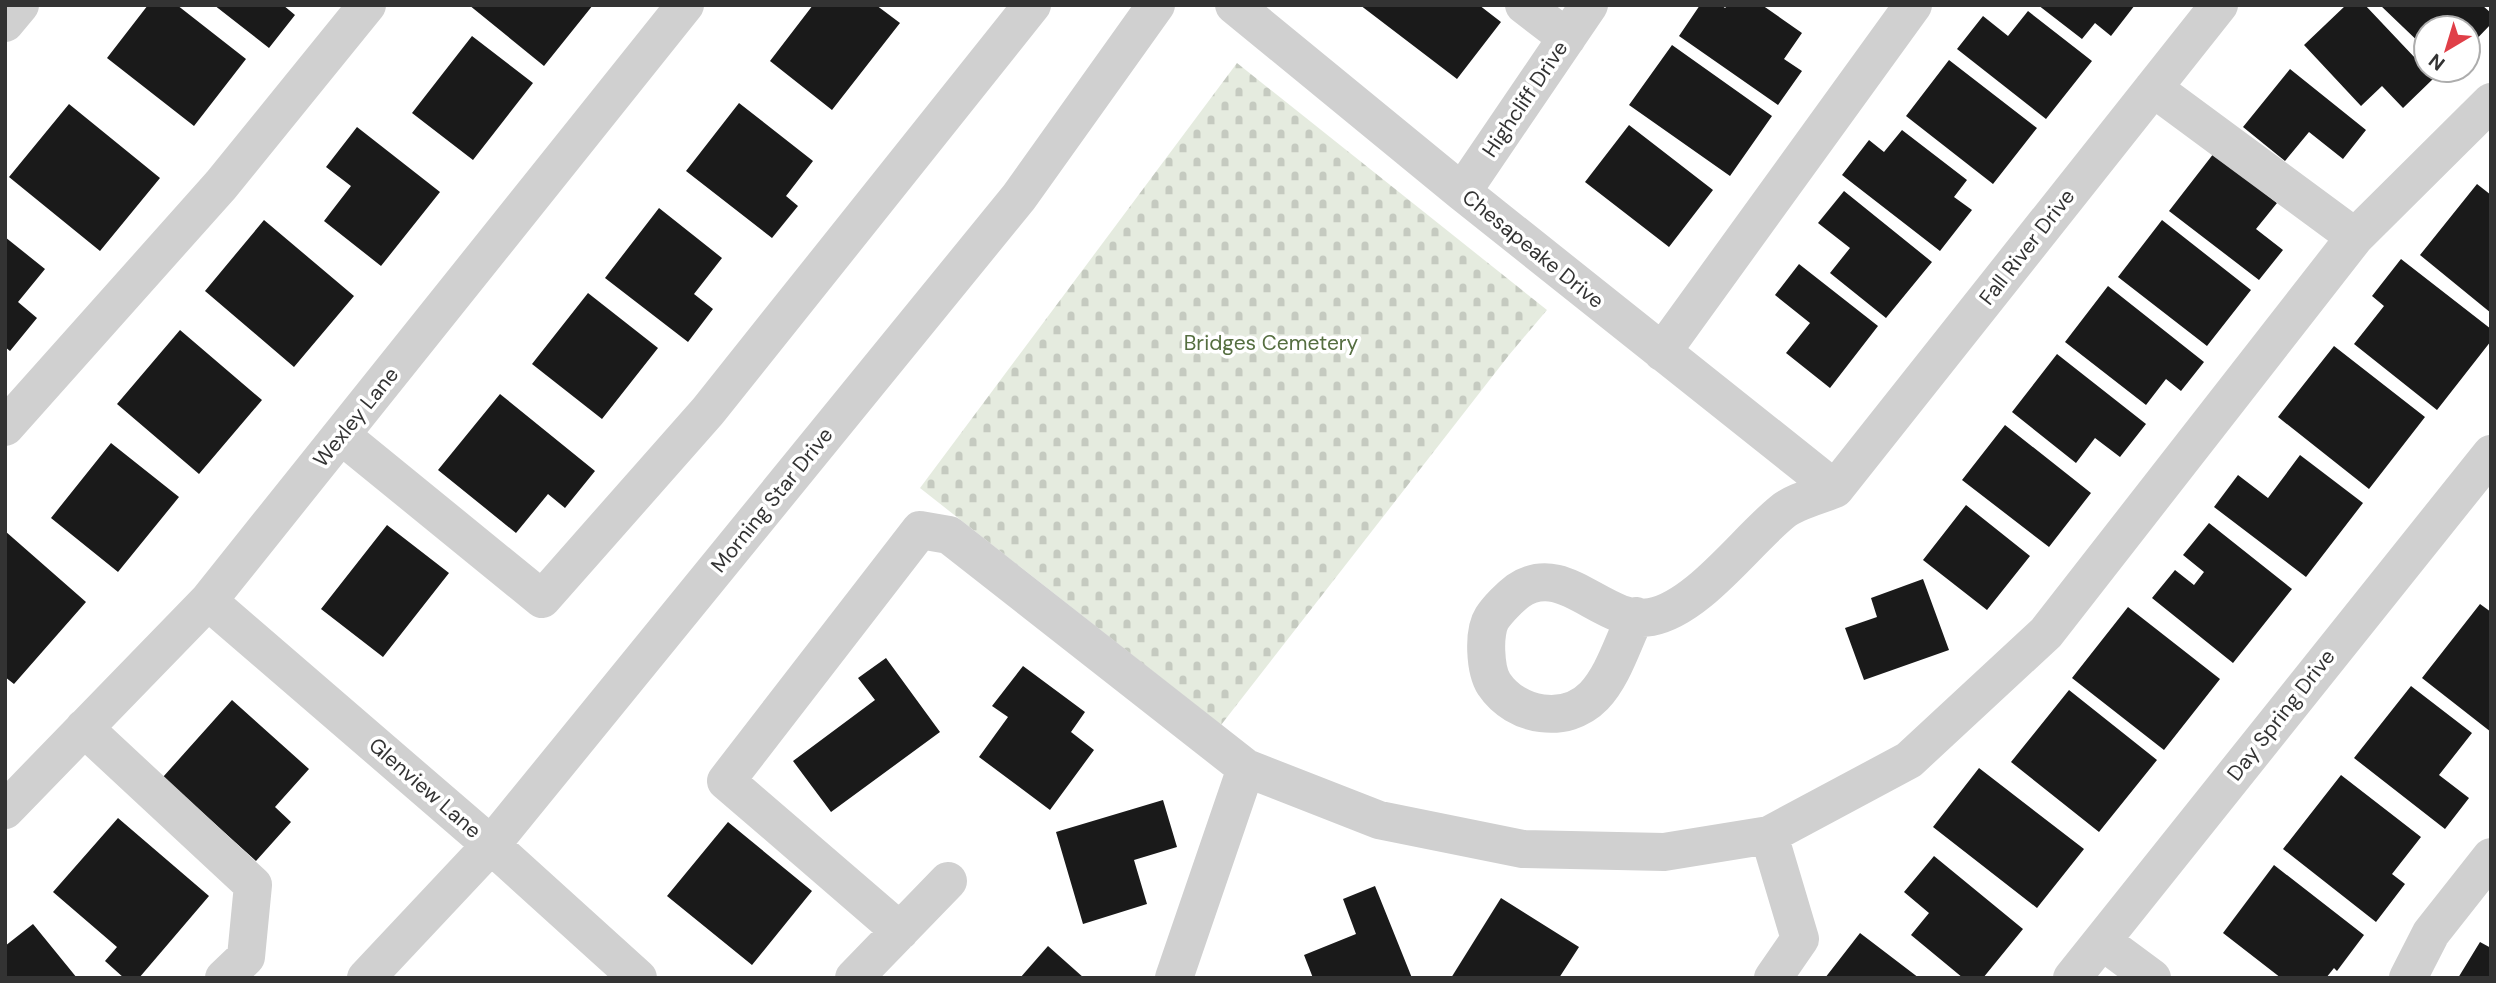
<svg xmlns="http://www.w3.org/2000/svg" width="2496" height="983" font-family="'DM Sans',sans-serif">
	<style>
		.cemetery { fill: url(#cemetery-stones) }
		.building { fill: #1a1a1a }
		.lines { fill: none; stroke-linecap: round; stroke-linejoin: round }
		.minor { stroke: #d0d0d0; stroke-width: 38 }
		.labels { text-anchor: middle; stroke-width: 7; stroke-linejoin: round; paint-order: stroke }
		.street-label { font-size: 21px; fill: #333; stroke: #fff }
		.park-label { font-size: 21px; fill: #556e40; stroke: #fff }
	</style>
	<defs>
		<pattern id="cemetery-stones" width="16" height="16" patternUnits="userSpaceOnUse" patternTransform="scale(1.75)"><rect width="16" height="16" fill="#e5ebdf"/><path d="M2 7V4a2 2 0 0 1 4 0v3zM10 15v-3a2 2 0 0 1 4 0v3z" fill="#c5cac0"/></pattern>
	</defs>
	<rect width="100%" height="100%" fill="#fff"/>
	<path class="cemetery" d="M1237 63 1547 310 1509 355 1221 725 920 488Z"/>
	<path class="building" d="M148 5H177L246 59 194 126 107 58Z
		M214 5H283L295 15 269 48Z
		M469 5H593L544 66Z
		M813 5H876L900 23 832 110 770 61Z
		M1360 5H1479L1501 22 1457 79Z
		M1700 5H1721L1725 8 1728 5H1762L1802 33 1784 59 1802 71 1778 105 1679 36Z
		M2038 5H2135L2111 36 2095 23 2082 39Z
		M2346 5H2365L2434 78 2403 108 2382 86 2361 106 2304 45Z
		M2380 5H2482L2491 13V24L2468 48V28H2426V49Z
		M2028 11 2092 61 2046 119 1957 49 1983 16 2008 36Z
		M472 36 533 83 473 160 412 113Z
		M1672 45 1772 116 1730 176 1629 105Z
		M1949 60 2037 128 1993 184 1906 116Z
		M2290 69 2366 130 2343 159 2309 132 2285 161 2243 127Z
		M739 103 813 161 786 196 798 206 772 238 686 171Z
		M69 104 160 178 100 251 9 177Z
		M1629 125 1713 190 1669 247 1585 182Z
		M357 127 440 192 381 266 324 221 351 186 326 167Z
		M1902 130 1967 180 1954 197 1972 210 1940 251 1842 175 1869 140 1884 152Z
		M2214 153 2277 203 2256 229 2283 250 2259 280 2169 211Z
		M2477 184 2491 195V313L2420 255Z
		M1844 191 1932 262 1886 318 1830 273 1850 248 1818 223Z
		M659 208 722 258 694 294 713 309 688 342 605 278Z
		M264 220 354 296 294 367 205 291Z
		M2162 220 2251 290 2207 346 2118 277Z
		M5 237 45 269 18 302 37 318 10 351 5 347Z
		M2401 259 2491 329V341L2437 410 2354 344 2384 306 2372 296Z
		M1799 264 1878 326 1830 388 1786 353 1810 323 1775 295Z
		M2108 286 2204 362 2181 391 2166 379 2146 405 2065 342Z
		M588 293 658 348 602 419 532 364Z
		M180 330 262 400 199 474 117 404Z
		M2334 346 2425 417 2369 489 2278 417Z
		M2057 354 2146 424 2120 457 2095 438 2076 463 2012 412Z
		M500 394 595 471 565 508 548 494 516 533 438 470Z
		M2005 425 2091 493 2049 547 1962 480Z
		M111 443 179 497 118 572 51 518Z
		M2300 455 2363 503 2306 577 2214 507 2238 475 2268 498Z
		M1966 505 2030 556 1987 610 1923 560Z
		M2209 523 2292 589 2233 663 2152 598 2175 570 2194 585 2204 572 2183 555Z
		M387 525 449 573 383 657 321 609Z
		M5 531 86 602 14 684 5 677Z
		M1923 579 1949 650 1864 680 1845 628 1877 617 1871 598Z
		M2480 604 2491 612V732L2422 678Z
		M2128 607 2220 679 2164 750 2072 678Z
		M886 658 940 732 831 812 793 761 875 700 858 678Z
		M1023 666 1085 712 1071 732 1094 750 1050 810 979 757 1008 717 992 706Z
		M2411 686 2472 733 2439 775 2469 798 2445 829 2354 758Z
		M2069 690 2157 760 2099 832 2011 762Z
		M232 700 309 769 275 807 291 822 256 861 163 777Z
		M1979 768 2084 849 2037 908 1933 827Z
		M2341 775 2421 837 2392 874 2405 884 2376 922 2283 849Z
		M1163 800 1177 847 1134 860 1147 904 1083 924 1056 832Z
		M118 818 209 896 139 978H124L105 961 117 947 53 892Z
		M728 822 812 891 752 965 667 896Z
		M1934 856 2023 929 1983 978H1963L1911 935 1929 913 1904 892Z
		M2274 865 2364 935 2337 971 2334 968 2326 978H2281L2223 933Z
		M1375 886 1412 978H1313L1304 955 1356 934 1343 899Z
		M1501 898 1579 947 1559 978H1451Z
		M33 924 77 978H5V946Z
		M1860 933 1919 978H1825Z
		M2480 942 2491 948V978H2458Z
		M1048 946 1084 978H1020Z"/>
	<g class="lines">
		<path class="minor" d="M1234 5 1462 192 1835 489
			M1524 5 1567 38
			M5 23 20 5
			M1462 192 1589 5
			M2355 237 2491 102
			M1662 352 1913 5
			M5 427 221 185 367 5
			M342 436 542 599 708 411 1032 5
			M208 601 491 845 638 978
			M1636 616C1623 641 1614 675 1594 696 1566 725 1516 717 1494 684 1485 670 1483 632 1492 618 1498 609 1510 597 1518 591 1565 559 1603 626 1651 617 1698 608 1745 542 1782 512 1795 501 1818 496 1835 489L2219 5
			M84 728 253 885 246 957 224 978
			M5 810 208 601 685 5
			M900 931 726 781 920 530 949 535 1246 768 1379 820 1523 849 1664 852 1769 835
			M2102 941 2152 978
			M366 978 491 845 1019 197 1156 5
			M854 978 948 881
			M1174 978 1246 768
			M1773 978 1800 939 1769 835 1909 760 2046 633 2355 237 2153 88
			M2072 978 2491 454
			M2408 978 2431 933 2491 857"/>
	</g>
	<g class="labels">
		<g class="street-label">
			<text transform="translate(1525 99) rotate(-56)" y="7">Highcliff Drive</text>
			<text transform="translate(2027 247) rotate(-52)" y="7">Fall River Drive</text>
			<text transform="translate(1533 249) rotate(39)" y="7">Chesapeake Drive</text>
			<text transform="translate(356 417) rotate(-51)" y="7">Wexley Lane</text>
			<text transform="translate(772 500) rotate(-51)" y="7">Morning Star Drive</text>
			<text transform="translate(2281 715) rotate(-52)" y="7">Day Spring Drive</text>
			<text transform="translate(425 788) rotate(41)" y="7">Glenview Lane</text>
		</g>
		<g class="park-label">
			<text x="1271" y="350">Bridges Cemetery</text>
		</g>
	</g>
	<rect width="2496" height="983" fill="none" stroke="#333333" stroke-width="14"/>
	<g transform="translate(2447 49) rotate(218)"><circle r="33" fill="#ffffff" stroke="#adadad" stroke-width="2"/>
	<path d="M0-5L12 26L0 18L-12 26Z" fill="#e03f48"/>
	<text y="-10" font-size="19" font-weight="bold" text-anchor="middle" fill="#333333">N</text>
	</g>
</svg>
